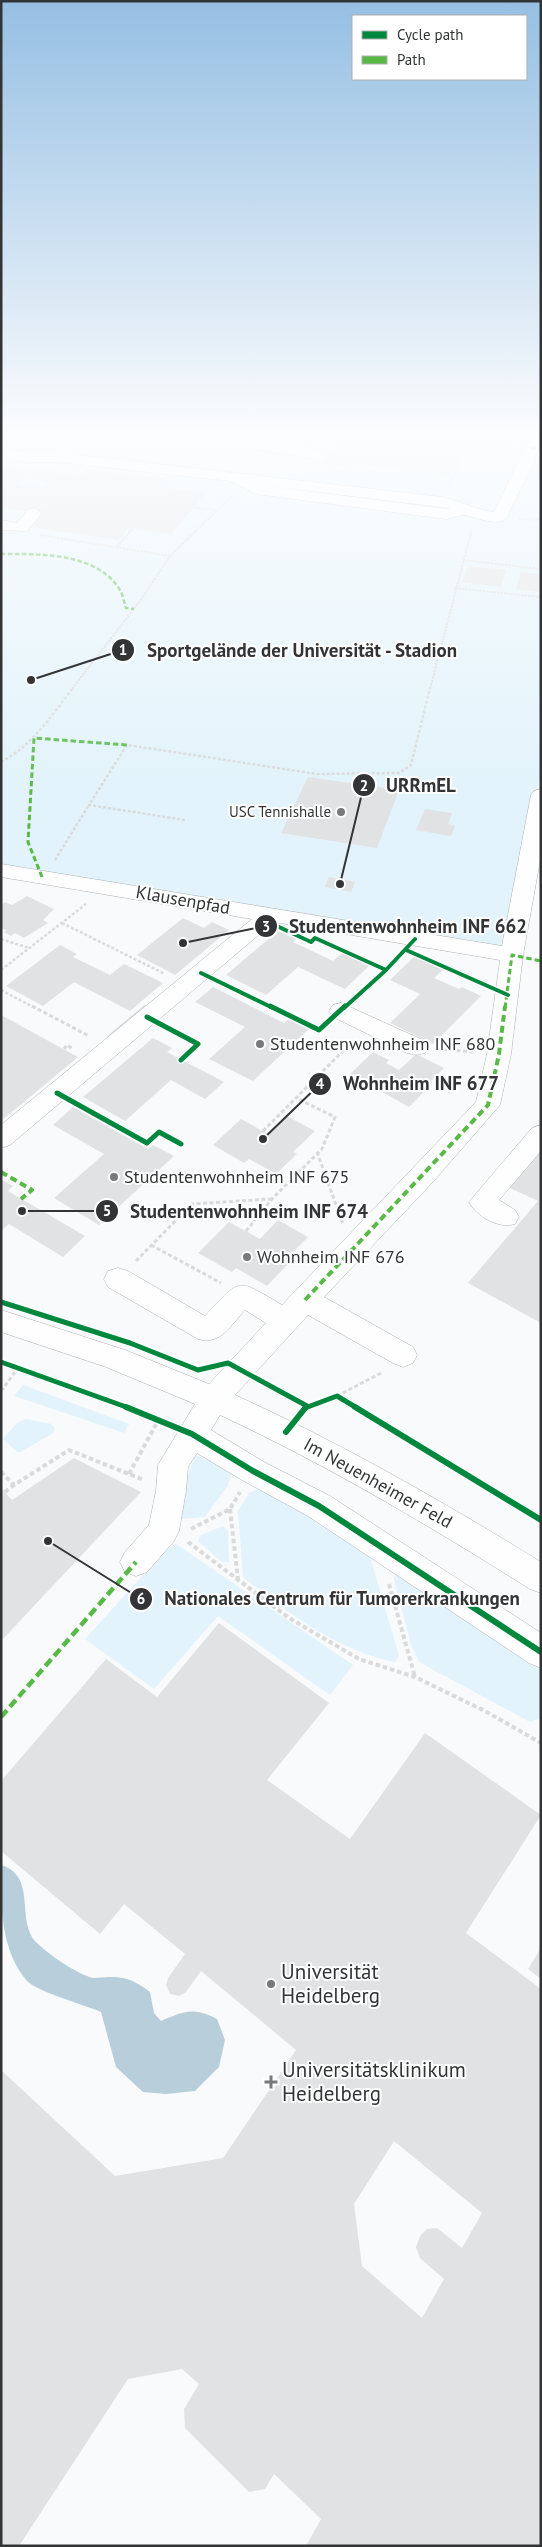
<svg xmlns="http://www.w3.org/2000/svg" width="542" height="2547" font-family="'PT Sans',sans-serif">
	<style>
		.green { fill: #e2f3fb }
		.water { fill: #b8cfdb }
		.building { fill: #e0e2e3; fill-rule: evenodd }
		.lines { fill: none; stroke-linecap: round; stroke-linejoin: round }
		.minor-casing { stroke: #afb1b2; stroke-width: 1 }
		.path-far3 { stroke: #d9dada; stroke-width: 2; stroke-dasharray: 2.5 1; stroke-linecap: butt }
		.path-far2 { stroke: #d9dada; stroke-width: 2.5; stroke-dasharray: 3 2; stroke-linecap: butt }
		.path-far1 { stroke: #d9dada; stroke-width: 3; stroke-dasharray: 4 2.5; stroke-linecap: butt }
		.path { stroke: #d9dada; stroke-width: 4; stroke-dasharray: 4.5 3; stroke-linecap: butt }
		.minor { fill: #fefeff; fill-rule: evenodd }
		.quiet-far3 { stroke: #58b947; stroke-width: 2.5; stroke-dasharray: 4.5 2.5; stroke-linecap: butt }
		.quiet-far2 { stroke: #58b947; stroke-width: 3; stroke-dasharray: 5.5 3; stroke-linecap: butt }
		.quiet-far1 { stroke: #58b947; stroke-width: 4; stroke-dasharray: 7 4; stroke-linecap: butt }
		.quiet { stroke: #58b947; stroke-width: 4.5; stroke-dasharray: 9 4.5; stroke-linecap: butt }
		.cycleway-far2-casing { stroke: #fff; stroke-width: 6 }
		.cycleway-far1-casing { stroke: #fff; stroke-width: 8 }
		.cycleway-casing { stroke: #fff; stroke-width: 9 }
		.cycleway-far2 { stroke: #00873e; stroke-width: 4 }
		.cycleway-far1 { stroke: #00873e; stroke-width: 5 }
		.cycleway { stroke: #00873e; stroke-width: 6 }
		.poi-dot { fill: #77797b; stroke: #fff; stroke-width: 2 }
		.labels { text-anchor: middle; stroke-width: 4; stroke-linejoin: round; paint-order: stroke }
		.far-poi-label { font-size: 15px; fill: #323435; stroke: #fff; text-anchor: end }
		.street-label { font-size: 18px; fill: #323435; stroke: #fff }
		.poi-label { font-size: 18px; fill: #323435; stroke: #fff; text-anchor: start }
		.near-poi-label { font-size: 21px; fill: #323435; stroke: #fff; text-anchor: start }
		.leader { fill: none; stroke: #323435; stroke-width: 2 }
		.callout-dot { fill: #323435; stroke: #fff; stroke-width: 2 }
		.mark-label { font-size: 15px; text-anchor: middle; font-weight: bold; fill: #fff }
		.callout-label { font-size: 19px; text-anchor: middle; font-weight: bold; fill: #323435; stroke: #fff; stroke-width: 4; stroke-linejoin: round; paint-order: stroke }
	</style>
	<rect width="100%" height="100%" fill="#f8fafc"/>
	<path class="green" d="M1 436H541V772L507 947 1 865Z
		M23 1385 129 1424 124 1433 14 1396Z
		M26 1419 51 1424 55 1428 53 1433 21 1452H17L3 1439 17 1423Z
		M196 1455 221 1465 232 1474 228 1485 205 1517 170 1520Z
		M260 1488 367 1546 399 1656 395 1662C338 1651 288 1613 243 1577L238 1511 249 1493Z
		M223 1526 228 1531 229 1562H222L198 1541 201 1535Z
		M176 1544 353 1665 330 1695 218 1616 154 1689 85 1639 168 1548Z
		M398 1568 541 1658V1718L530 1722 419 1662 411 1645 394 1579Z"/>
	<path class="water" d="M1 1865C37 1876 16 1918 35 1941 46 1953 77 1974 93 1978 98 1978 104 1977 108 1977 126 1976 136 1981 150 1992L154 2013 161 2021C185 2011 193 2007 217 2019L225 2040 219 2067 195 2091 166 2094 143 2092 116 2067 101 2012C85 2005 38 1992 27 1981 0 1949 1 1906 1 1865Z"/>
	<path class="building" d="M325 436H498L495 441 476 438 450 476 356 464 354 466 323 465 341 439Z
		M7 465 80 475 86 468 171 480 166 487 206 493 171 534 129 527 119 540 31 527 42 514 1 507V471ZM22 478 49 482 43 488 16 484Z
		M468 566 506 570 501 587 462 582Z
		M521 572 541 574V592L516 589Z
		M308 777 399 790 377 848 281 833Z
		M425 809 452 813 448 824 455 826 451 836 416 830Z
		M329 877 355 882 351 892 325 887Z
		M27 896 54 909 43 920 48 923 24 938 15 933 11 936 4 932 7 930 1 929V905L5 902 12 905Z
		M183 918 204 928 212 922 229 930 175 975 137 955Z
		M278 931 296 939 293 942 333 961 342 953 369 966 345 989 298 967 266 995 226 975Z
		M60 945 77 954 73 957 110 975 124 964 163 983 130 1011 74 982 43 1006 6 986Z
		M414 957 443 970 434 978 459 989 462 987 481 996 433 1044 390 1023 420 994 390 980Z
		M213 987 284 1023 289 1019 309 1029 253 1081 209 1059 245 1027 195 1002Z
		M144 1005 149 1007 111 1039 107 1036Z
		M1 1015 78 1057 1 1121Z
		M153 1038 172 1048 167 1052 224 1082 205 1099 171 1080 125 1121 83 1097Z
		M373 1052 389 1060 386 1063 399 1070 416 1054 444 1068 425 1087 428 1088 409 1107 350 1074Z
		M73 1107 148 1149 153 1145 174 1156 99 1225 54 1198 104 1154 53 1125Z
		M287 1116 315 1131 293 1152 297 1154 276 1174 249 1159 244 1163 213 1145 241 1119 268 1134Z
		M541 1149V1323L468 1283 538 1201 508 1187Z
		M1 1179 13 1186 8 1191 85 1236 63 1257 9 1224 1 1231Z
		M278 1220 308 1237 285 1260 289 1263 267 1286 236 1268 232 1272 198 1253 229 1222 260 1239Z
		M74 1458 141 1492 1 1641V1488L12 1500Z
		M219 1623 329 1703 267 1780 350 1839 425 1733 541 1815 466 1933 541 1989V2546H306L321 2519 274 2474 265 2489 249 2492 185 2428 184 2409 199 2384 182 2369 128 2379 19 2546H1V2070L115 2176 223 2158 296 2050 201 1971 186 1992 179 1996 170 1994 166 1985 168 1978 185 1954 124 1904 100 1934 1 1851V1781L106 1659 157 1697ZM394 2141 482 2213 462 2248 437 2228 427 2229 420 2236 416 2247 420 2258 444 2279 422 2318 362 2266 354 2204Z
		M541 1948V1979L528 1969Z"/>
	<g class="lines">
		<defs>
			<path id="minor" d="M73 436H88L71 454 442 497C460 501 476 510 494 512L531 436H541V446L507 517C498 530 468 513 461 515 456 516 452 518 446 519L256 494 230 481 59 462H27L1 458V449L27 452H55ZM260 485 442 507 450 508 446 509Z
				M191 436H224L321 450 329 455 321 460 198 440Z
				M34 508 42 513 27 531 1 530V520L17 523 28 510Z
				M541 789V855L523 955 511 1054 500 1105 431 1184 324 1297 413 1347 417 1355 413 1363 403 1367 393 1363 308 1315 235 1395C341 1443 442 1501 541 1562V1593L530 1589C430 1526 327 1465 220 1415L211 1430 264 1462 330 1496 541 1633V1668L529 1663 308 1516 242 1480 197 1453 188 1467 186 1491 179 1531 174 1541 147 1572 136 1576 125 1572 120 1562 125 1552 149 1525 156 1491 158 1465 195 1404 106 1367 1 1332V1310L125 1350 209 1384 266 1323 245 1310C231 1325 220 1346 198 1339L108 1287 104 1279 108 1271 118 1268 128 1271 205 1316C242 1277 236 1278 282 1305L476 1102 487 1054 500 960 274 922 10 1145 1 1148V1125L252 919 1 877V864L502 946 531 795 534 791Z
				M341 1003 425 1041 428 1047 425 1053 416 1055 407 1053 333 1017 329 1011 333 1005Z
				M541 1125V1151L499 1200 515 1210 519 1217 515 1224C499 1229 477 1217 469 1202L532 1128Z"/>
		</defs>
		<use href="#minor" class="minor-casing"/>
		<path class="path-far3" d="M475 441 513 445
			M343 473 348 465
			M449 486 459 468 455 467
			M195 508 216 510
			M519 519 541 520
			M40 535 170 556
			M117 547 133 528
			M463 560 541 569
			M455 588 541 597
			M72 689 140 601 170 556 233 495
			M430 689 472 529"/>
		<path class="path-far2" d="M1 762C33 745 51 716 73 688
			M185 820 89 805 127 745 317 774 399 773 411 765 430 688
			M55 860 89 805
			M62 923 165 974
			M1 939 29 948
			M1 970 86 904
			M1 990 35 1008"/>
		<path class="path-far1" d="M32 1006 89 1036
			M64 1049 67 1045 73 1049
			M437 1049 476 1052
			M263 1131 353 1041
			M317 1152 343 1224
			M246 1231 272 1199 322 1149 335 1117 296 1098
			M151 1245 221 1283
			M136 1261 192 1204 271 1199
			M1 1362 127 1408
			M1 1391 18 1368
			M337 1396 383 1372"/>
		<path class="path" d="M124 1407 170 1424
			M1 1472 14 1485 69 1450 144 1480
			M129 1474 159 1419
			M5 1492 14 1485
			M230 1509 238 1580
			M191 1529 230 1509 240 1492
			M188 1542 289 1618 359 1659 415 1677 485 1711 541 1743
			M389 1584 415 1677"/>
		<use href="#minor" class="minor"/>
		<path class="quiet-far3" d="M531 448 541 449
			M1 554C39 554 97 552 120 590 123 595 124 602 126 608L134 609"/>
		<path class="quiet-far2" d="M42 877 28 842 34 738 127 745
			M505 1008 512 955 541 961"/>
		<path class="quiet-far1" d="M1 1172 32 1190 21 1199
			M305 1300 488 1105 499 1054 505 1006"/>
		<path class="quiet" d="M1 1717 136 1562"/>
		<defs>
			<path id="cycleway-far2" d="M264 920 311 942 315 938 386 970
				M406 950 508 995
				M201 973 273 1008
				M344 1008 386 970 415 939"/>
			<path id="cycleway-far1" d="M270 1006 319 1030 345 1006
				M147 1017 198 1044 181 1060
				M57 1093 147 1143 159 1132 181 1144
				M1 1302 130 1343 198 1370 228 1363 307 1406
				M1 1362 129 1408
				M305 1408 337 1396 357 1408"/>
			<path id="cycleway" d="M126 1407 192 1434 253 1471 319 1506 541 1652
				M355 1407 541 1520
				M286 1432 306 1407"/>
		</defs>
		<use href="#cycleway-far2" class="cycleway-far2-casing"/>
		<use href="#cycleway-far1" class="cycleway-far1-casing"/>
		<use href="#cycleway" class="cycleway-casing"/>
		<use href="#cycleway-far2" class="cycleway-far2"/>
		<use href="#cycleway-far1" class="cycleway-far1"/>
		<use href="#cycleway" class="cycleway"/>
	</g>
	<linearGradient id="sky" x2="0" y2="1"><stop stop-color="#95bfe3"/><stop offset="0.55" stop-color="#fcfdfe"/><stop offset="1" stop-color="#fcfdfe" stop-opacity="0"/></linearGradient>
	<rect width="542" height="792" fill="url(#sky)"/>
	<g class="poi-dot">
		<circle cx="341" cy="812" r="5"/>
		<circle cx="260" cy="1044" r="5"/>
		<circle cx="114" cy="1177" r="5"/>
		<circle cx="247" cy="1257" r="5"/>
		<circle cx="271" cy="1984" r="5"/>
		<path d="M268.5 2074.5h5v5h5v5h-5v5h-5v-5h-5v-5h5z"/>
	</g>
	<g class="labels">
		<g class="far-poi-label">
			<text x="331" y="817">USC Tennishalle</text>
		</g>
		<g class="street-label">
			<text transform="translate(183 900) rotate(10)" y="6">Klausenpfad</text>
			<text transform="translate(378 1483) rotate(29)" y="6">Im Neuenheimer Feld</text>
		</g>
		<g class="poi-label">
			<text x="270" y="1050">Studentenwohnheim INF 680</text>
			<text x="124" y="1183">Studentenwohnheim INF 675</text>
			<text x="257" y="1263">Wohnheim INF 676</text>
		</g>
		<g class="near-poi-label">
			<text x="281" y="1979">Universität<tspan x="281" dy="24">Heidelberg</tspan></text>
			<text x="282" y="2077">Universitätsklinikum<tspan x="282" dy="24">Heidelberg</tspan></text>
		</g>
	</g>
	<path class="leader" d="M31 680L123 650M340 884L364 785M183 943L266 926M263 1139L320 1084M22 1211L107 1211M48 1541L141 1599"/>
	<g class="callout-dot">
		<circle cx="31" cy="680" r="5"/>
		<circle cx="340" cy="884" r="5"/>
		<circle cx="183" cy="943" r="5"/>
		<circle cx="263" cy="1139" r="5"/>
		<circle cx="22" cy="1211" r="5"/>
		<circle cx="48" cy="1541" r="5"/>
		<circle cx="123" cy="650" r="12"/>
		<circle cx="364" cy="785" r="12"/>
		<circle cx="266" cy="926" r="12"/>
		<circle cx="320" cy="1084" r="12"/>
		<circle cx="107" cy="1211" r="12"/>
		<circle cx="141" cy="1599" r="12"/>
	</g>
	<g class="mark-label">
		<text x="123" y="655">1</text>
		<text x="364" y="791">2</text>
		<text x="266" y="932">3</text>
		<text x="320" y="1089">4</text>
		<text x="107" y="1216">5</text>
		<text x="141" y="1604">6</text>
	</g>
	<g class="callout-label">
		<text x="302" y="657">Sportgelände der Universität - Stadion</text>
		<text x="421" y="792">URRmEL</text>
		<text x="408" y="933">Studentenwohnheim INF 662</text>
		<text x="421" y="1090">Wohnheim INF 677</text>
		<text x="249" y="1218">Studentenwohnheim INF 674</text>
		<text x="342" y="1605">Nationales Centrum für Tumorerkrankungen</text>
	</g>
	<rect width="542" height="2547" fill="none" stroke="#323435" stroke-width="5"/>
	<rect x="352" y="15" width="175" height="65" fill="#ffffff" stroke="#adaeae"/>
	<rect x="362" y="31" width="25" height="8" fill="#00873e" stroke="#adaeae"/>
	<text x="397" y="40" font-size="15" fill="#323435">Cycle path</text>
	<rect x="362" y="56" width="25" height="8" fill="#58b947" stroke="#adaeae"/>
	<text x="397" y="65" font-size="15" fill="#323435">Path</text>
</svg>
